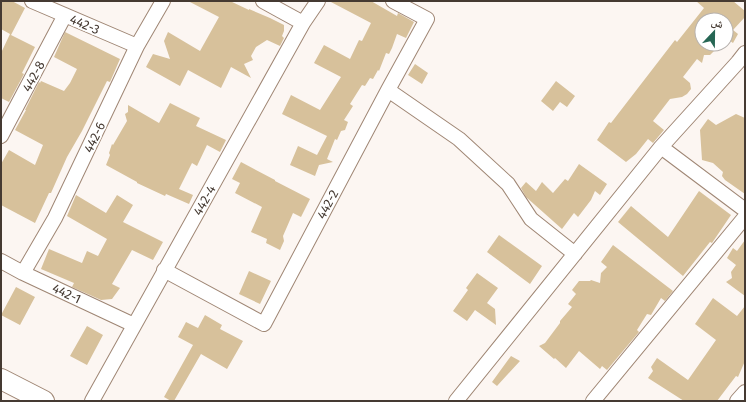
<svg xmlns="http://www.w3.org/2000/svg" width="746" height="402" font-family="'Fira Sans','Noto Naskh Arabic',sans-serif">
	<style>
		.building { fill: #d7c19b }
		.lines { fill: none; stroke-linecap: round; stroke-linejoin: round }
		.street-casing { stroke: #9f8674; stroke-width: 16 }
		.secondary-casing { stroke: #9f8674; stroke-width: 22 }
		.street { stroke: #fff; stroke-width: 14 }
		.secondary { stroke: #fff; stroke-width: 20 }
		.labels { text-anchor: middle; stroke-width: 3.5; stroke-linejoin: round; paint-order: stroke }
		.street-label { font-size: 13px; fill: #453a32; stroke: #fff }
	</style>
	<rect width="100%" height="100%" fill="#fcf6f2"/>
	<path class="building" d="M1 1H12L25 8 11 35 35 47 22 73 24 74 9 102 1 98V53L10 34 1 29Z
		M188 1H230L249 10V9L270 18 284 25V31L282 36 284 38 280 46 267 40 256 47 251 56 253 60 244 64 251 78 231 67 221 88 188 70 180 86 146 67 153 54 170 59 164 41 168 32 200 51 219 17Z
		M329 1H371L397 16 398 13 414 22 406 38 397 34 392 48 389 54 386 53 379 71 378 70 373 79 370 78 365 86 362 85 350 104 353 106 344 120 348 122 345 130 341 131 337 140 335 139 327 159 333 162 319 165 315 176 290 165 298 146 317 155 327 136 282 114 291 95 320 110 341 77 314 63 324 45 350 59 359 40 362 41 371 23Z
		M696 1H733L745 11V17L733 30 738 34 733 43 726 38V20H702V44H721L710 55H704L702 63 697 59 683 77 690 83 691 89 687 94 682 97 670 99 653 121 664 130 653 143 648 139 636 154 626 162 597 140 609 122 611 123 675 40 677 42 704 8Z
		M65 32 120 59 110 82 107 81 82 131 67 157 51 193H49L35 223 1 205V164L9 150 35 165 43 145 15 130 26 110H25L39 82 40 83 41 81 64 91 70 83 77 69 54 57Z
		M415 64 428 73 422 84 408 75Z
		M556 81 575 96 567 107 560 102 553 111 541 101Z
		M170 103 200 118 196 126 226 140 220 152 207 145 197 166 192 163 179 189 193 195 189 204 166 194 165 196 137 183V182L106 165 110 155 109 153 112 144 113 145 127 121 125 114 128 112V105L159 123Z
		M736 114 745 118V194L725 180 722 176 723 172 713 163 702 160 700 130 708 119 716 125Z
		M241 162 275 180V181L310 199 301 217 293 213 283 236 284 241 280 250 266 243 267 239 251 232 262 207 235 193 240 183 232 179Z
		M579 164 607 184 600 195 595 191 591 200 578 217 574 213 562 229 526 197 521 188 526 182 536 191 542 182 553 193 565 179 568 181Z
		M699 191 731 215 712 243 710 242 683 276 618 222 631 206 668 237Z
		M76 195 106 213 117 195 133 205 123 222 163 242 153 260 132 250 112 284 120 288 112 299 101 300 72 287 74 283 41 269 49 249 82 263 87 251 98 256 107 239 67 216Z
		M499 235 542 266 530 284 487 252Z
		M745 240V296L726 282 732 278 731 272 736 265 727 258 733 248 737 251Z
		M613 245 673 291 665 301 661 298 651 315 647 314 637 330 639 332 607 370 602 366 600 369 579 351 566 368 555 358 554 359 539 346 545 343 560 323V321L572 307 568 304 576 294 572 290 579 281H590L591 280 600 283 601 273 607 267 601 262Z
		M249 271 271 281 260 304 239 294Z
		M477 273 498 288 487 303 495 309 496 325 475 310 467 321 453 311 468 290 466 288Z
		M16 287 35 297 20 325 1 315Z
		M713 298 737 316 745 306V361L738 377 736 376 717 401H684L648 378 653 371 651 367 657 358 688 380 716 340 695 324Z
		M205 315 222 325 220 329 243 341 227 369 201 354 174 401H171L164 397 193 345 178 337 186 322 198 328Z
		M87 326 103 335 87 365 70 356Z
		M511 356 520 361 497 386 492 382Z"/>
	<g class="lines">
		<defs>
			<path id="street" d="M32 1 137 46
				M263 1 303 23
				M388 90 459 139 508 184 531 219 575 254
				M1 136 65 15
				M661 147 745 210
				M1 261 23 273 134 325
				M164 270 264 324 388 90 427 19 393 1
				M23 273 55 218 137 46 163 1
				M92 401 303 23 318 1
				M456 401 661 147 738 62 745 53
				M593 401 745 217
				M737 401 745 392"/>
			<path id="secondary" d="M1 379 44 401"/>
		</defs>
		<use href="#street" class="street-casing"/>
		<use href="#secondary" class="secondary-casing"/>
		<use href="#street" class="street"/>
		<use href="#secondary" class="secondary"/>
	</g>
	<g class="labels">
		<g class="street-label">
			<text transform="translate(85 24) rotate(23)" y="5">442-3</text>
			<text transform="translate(33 76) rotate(-62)" y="5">442-8</text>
			<text transform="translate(94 137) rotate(-64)" y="5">442-6</text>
			<text transform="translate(204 200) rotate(-61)" y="5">442-4</text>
			<text transform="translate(327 204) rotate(-62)" y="5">442-2</text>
			<text transform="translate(67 293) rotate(25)" y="5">442-1</text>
		</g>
	</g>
	<rect width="746" height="402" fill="none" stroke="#453a32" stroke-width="4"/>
	<g transform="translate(714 32) rotate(22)"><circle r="19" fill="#ffffff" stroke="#b5b0ad"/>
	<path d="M0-3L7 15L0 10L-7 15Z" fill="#266654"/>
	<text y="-6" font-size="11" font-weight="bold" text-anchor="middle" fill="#453a32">ش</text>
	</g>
</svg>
